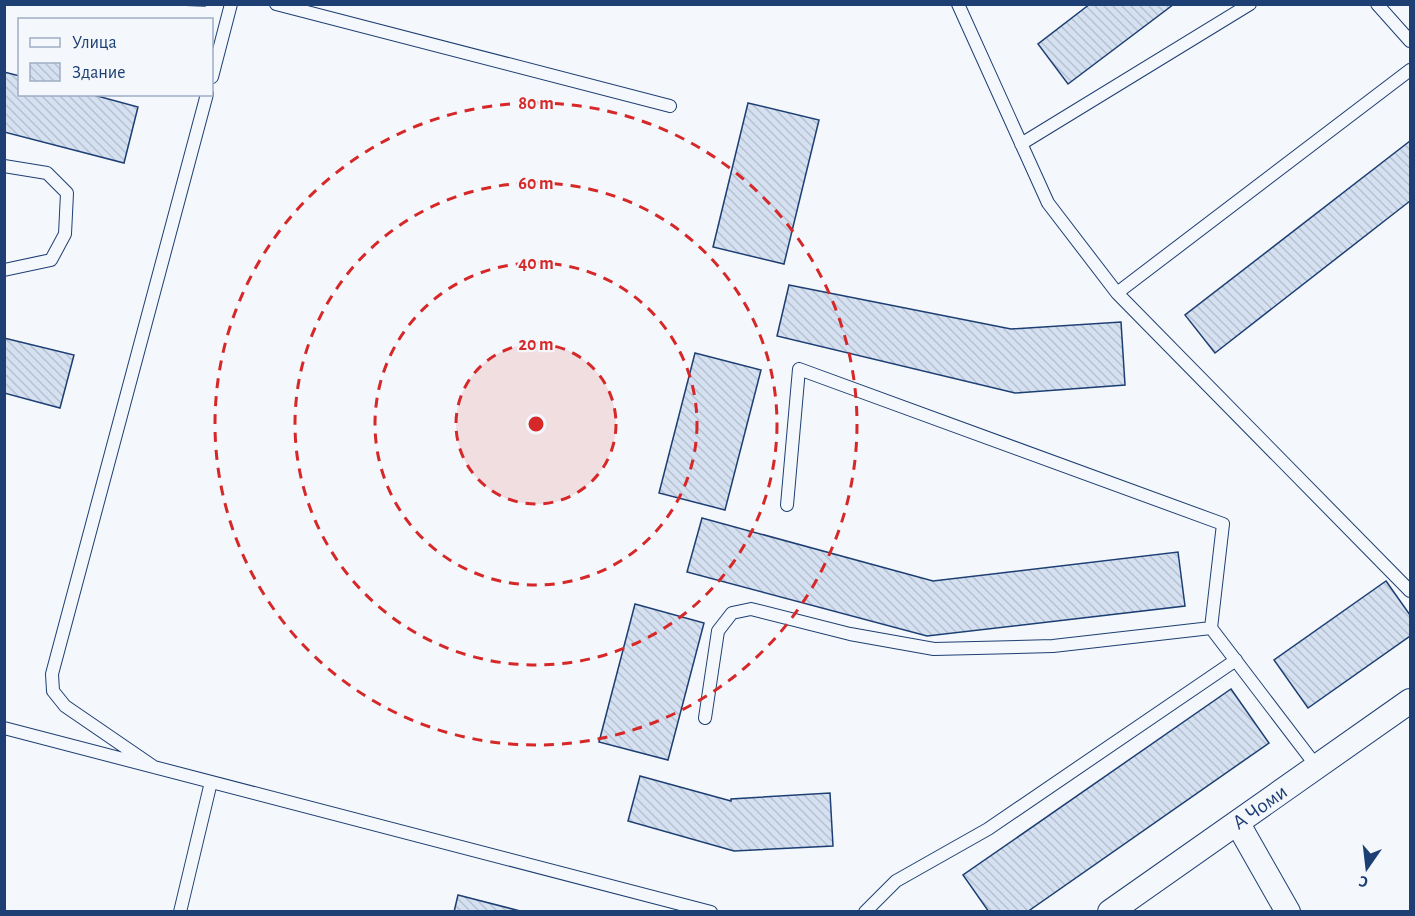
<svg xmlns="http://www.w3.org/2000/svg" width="1415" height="916" font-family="'Alegreya Sans',sans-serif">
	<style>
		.building { fill: url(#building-back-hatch); stroke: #1d3f73; stroke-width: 1.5 }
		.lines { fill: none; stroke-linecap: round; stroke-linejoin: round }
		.service-casing { stroke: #1d3f73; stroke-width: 14 }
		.minor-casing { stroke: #1d3f73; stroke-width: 26 }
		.service { stroke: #f4f7fb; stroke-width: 12 }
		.minor { stroke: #f4f7fb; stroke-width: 24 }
		.ring { fill: none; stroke: #d62828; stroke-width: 3; stroke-dasharray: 10 8 }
		.labels { text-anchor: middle; stroke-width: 4.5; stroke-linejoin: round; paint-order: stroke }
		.street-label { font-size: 21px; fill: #1d3f73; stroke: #f4f7fb }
		.centre { fill: #d62828; stroke: #f4f7fb; stroke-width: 3 }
		.ring-label { font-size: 18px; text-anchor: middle; font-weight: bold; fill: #d62828; stroke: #f4f7fb; stroke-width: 4.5; stroke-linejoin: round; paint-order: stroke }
	</style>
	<defs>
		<pattern id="building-back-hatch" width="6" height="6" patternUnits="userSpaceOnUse" patternTransform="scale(1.5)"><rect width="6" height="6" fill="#d5e0f0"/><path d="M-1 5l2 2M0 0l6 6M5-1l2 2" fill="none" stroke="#b6c1d1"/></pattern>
	</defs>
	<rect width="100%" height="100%" fill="#f4f7fb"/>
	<path class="building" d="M153 4H205V6Z
		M1090 4H1174L1068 84 1038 44Z
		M4 72 20 76V94H90L138 107 124 163 4 132Z
		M748 103 819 120 784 264 713 247Z
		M1410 141V201L1215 353 1185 315Z
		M789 285 1011 329 1121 322 1125 385 1015 393 777 336Z
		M4 338 74 355 60 408 4 393Z
		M695 353 761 370 725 510 659 493Z
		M702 518 933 581 1178 552 1185 606 927 636 687 572Z
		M1386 581 1410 615V636L1308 708 1274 660Z
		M635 604 704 623 668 760 599 742Z
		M1231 689 1269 743 1027 912H989L963 875Z
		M640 776 731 801V799L830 793 833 846 734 851 628 821Z
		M458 895 524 912H454Z"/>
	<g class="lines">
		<defs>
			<path id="service" d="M276 4 670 106
				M958 4 1048 203 1117 293
				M1377 4 1410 41
				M1410 70 1117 293 1410 591
				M212 77 231 4
				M1021 144 1250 4
				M4 166 47 173 67 193 65 234 51 260 4 270
				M787 505 799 369 1223 524 1211 628
				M705 718 718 631 732 613 751 609 850 634 934 649 1053 646 1211 628 1317 767
				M4 728 711 912
				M154 767 65 706 53 691 52 674 207 94
				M180 912 211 782
				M865 912 896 881 988 829 1236 660"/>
			<g id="minor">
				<path d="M1238 824 1288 912"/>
				<path id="s1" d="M1110 912 1410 701"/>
			</g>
		</defs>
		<use href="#service" class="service-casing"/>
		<use href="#minor" class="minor-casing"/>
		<use href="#service" class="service"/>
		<use href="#minor" class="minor"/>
	</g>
	<circle cx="536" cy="424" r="80" fill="#d62828" fill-opacity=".12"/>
	<g class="ring">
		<circle cx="536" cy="424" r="80"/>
		<circle cx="536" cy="424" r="161"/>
		<circle cx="536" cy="424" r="241"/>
		<circle cx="536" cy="424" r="321"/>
	</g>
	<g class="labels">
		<g class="street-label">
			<text dy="7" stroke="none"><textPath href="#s1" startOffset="183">А Чоми</textPath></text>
		</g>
	</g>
	<circle cx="536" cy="424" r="9" class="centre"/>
	<g class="ring-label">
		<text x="536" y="109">80 m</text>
		<text x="536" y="189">60 m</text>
		<text x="536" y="269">40 m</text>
		<text x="536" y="350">20 m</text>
	</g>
	<rect width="1415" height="916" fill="none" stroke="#1d3f73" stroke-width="12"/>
	<rect x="18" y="18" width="195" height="78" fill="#f4f7fb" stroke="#9eadc5" stroke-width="1.5"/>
	<rect x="30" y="38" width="30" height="9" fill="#f4f7fb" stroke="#9eadc5" stroke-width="1.5"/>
	<text x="72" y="48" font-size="18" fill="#1d3f73">Улица</text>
	<rect x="30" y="63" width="30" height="18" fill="url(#building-back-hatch)" stroke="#9eadc5" stroke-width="1.5"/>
	<text x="72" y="78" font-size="18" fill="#1d3f73">Здание</text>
	<g transform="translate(1367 868) rotate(194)" stroke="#f4f7fb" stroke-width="4.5" paint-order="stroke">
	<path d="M0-4.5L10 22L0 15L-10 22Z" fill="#1d3f73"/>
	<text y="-9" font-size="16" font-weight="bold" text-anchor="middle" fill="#1d3f73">С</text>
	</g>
</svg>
